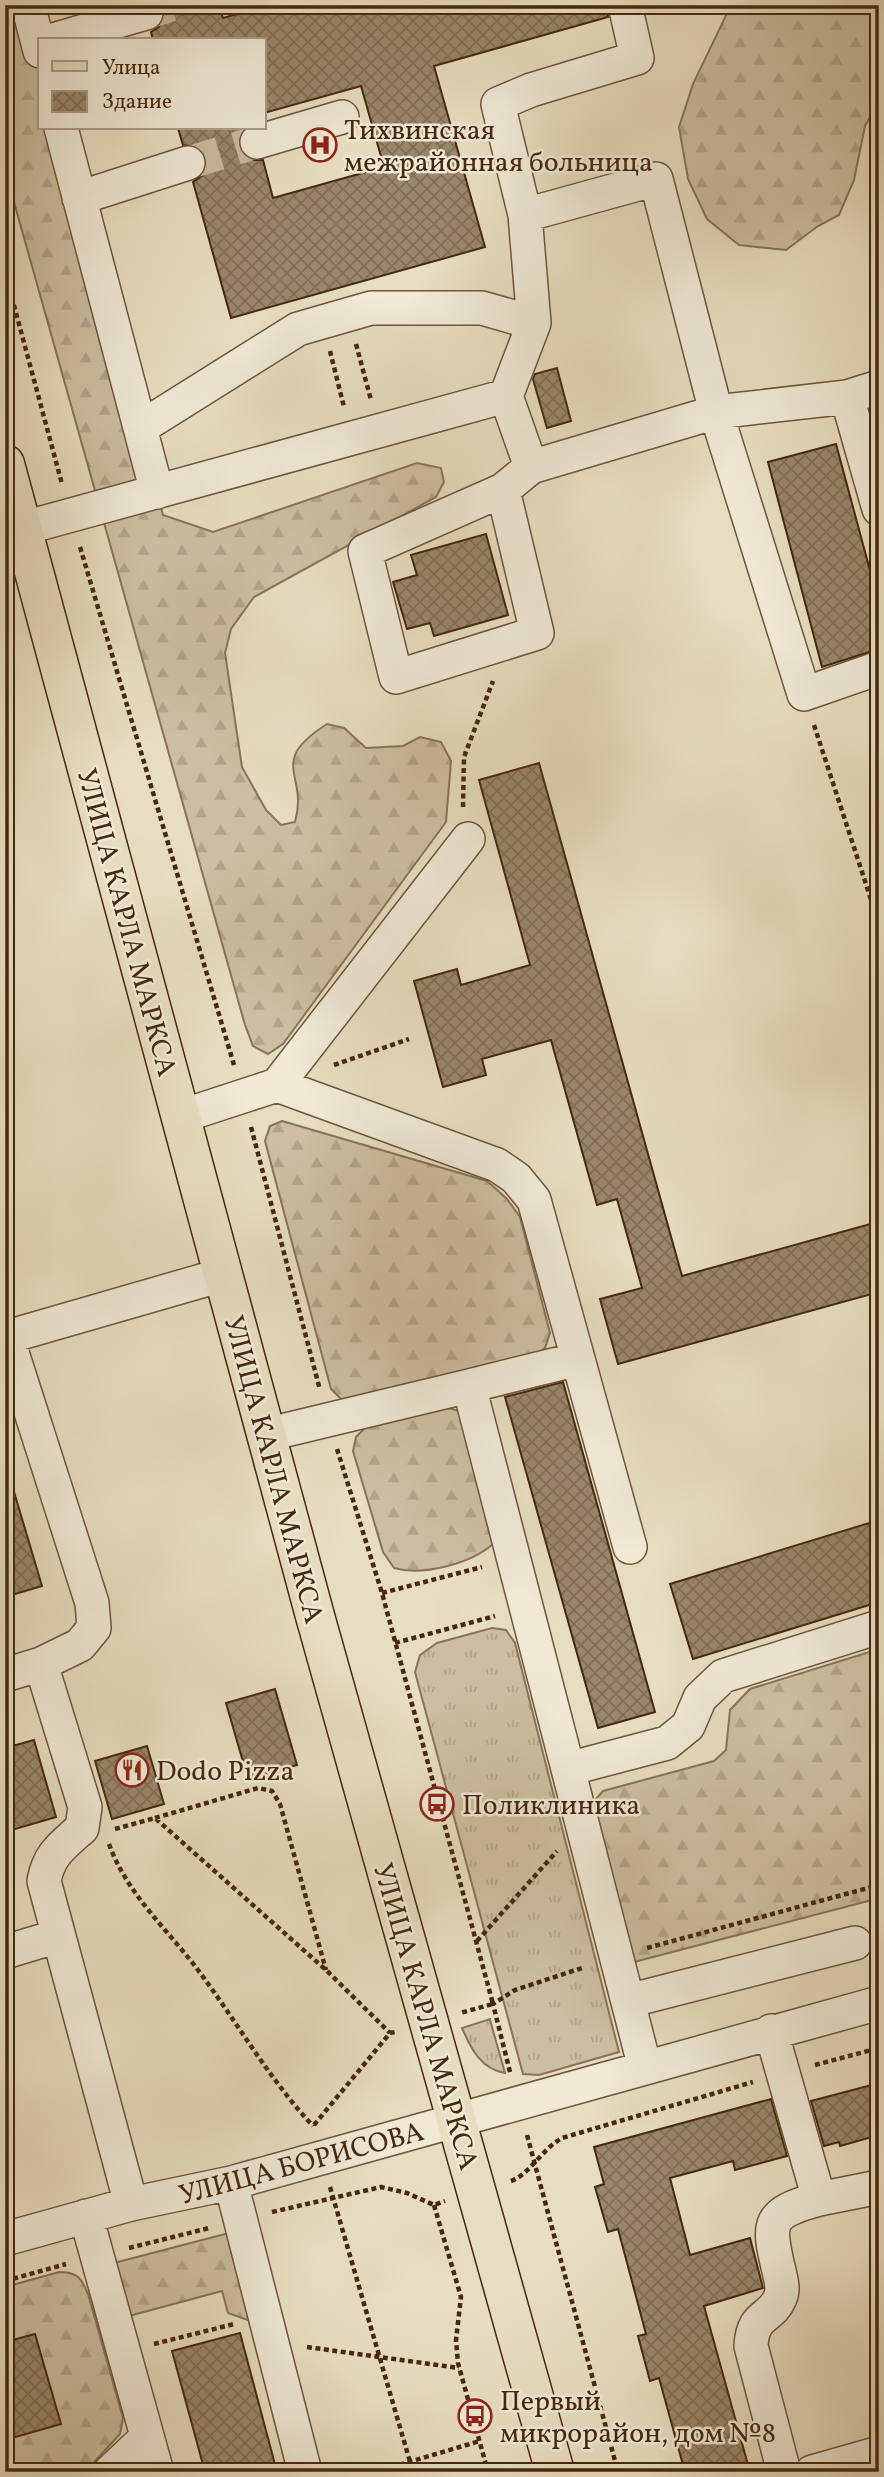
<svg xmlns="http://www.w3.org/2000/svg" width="884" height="2477" font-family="Vollkorn,serif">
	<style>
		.grass { fill: url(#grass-tufts); stroke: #897358; stroke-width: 2 }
		.forest { fill: url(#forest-firs); stroke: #897358; stroke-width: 2 }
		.building { fill: url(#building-cross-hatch); stroke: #46280f; stroke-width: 2 }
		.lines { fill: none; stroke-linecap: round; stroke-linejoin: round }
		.minor-tunnel { stroke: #c7b99d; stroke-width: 33; stroke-dasharray: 33 17; stroke-linecap: butt }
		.minor-casing { stroke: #6e553b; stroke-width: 36 }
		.major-casing { stroke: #46280f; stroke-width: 41 }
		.path { stroke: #46280f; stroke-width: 4.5; stroke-dasharray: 5 3.5; stroke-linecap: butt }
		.minor { stroke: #efe9d6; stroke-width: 33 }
		.major { stroke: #e7ddc0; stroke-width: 38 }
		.labels { text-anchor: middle; stroke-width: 5; stroke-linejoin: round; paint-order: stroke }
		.poi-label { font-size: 28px; fill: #46280f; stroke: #efe9d6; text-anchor: start }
		.street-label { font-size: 28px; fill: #46280f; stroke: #efe9d6 }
	</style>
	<defs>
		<pattern id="grass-tufts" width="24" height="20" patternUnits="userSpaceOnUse" patternTransform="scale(1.75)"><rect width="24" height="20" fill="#ccbea2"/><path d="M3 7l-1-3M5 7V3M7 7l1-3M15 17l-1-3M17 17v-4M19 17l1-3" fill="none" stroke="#b1a38a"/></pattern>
		<pattern id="forest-firs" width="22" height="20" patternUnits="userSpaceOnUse" patternTransform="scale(1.75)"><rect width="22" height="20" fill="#ccbea2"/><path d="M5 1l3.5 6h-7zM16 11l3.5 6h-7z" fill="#b1a38a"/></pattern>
		<pattern id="building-cross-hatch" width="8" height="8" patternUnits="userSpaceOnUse" patternTransform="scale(1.75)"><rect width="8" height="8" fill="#9a866b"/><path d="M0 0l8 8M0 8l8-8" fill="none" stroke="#7f6e56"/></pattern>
	</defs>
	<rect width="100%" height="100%" fill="#e7ddc0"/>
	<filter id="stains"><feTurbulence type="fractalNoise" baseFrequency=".00286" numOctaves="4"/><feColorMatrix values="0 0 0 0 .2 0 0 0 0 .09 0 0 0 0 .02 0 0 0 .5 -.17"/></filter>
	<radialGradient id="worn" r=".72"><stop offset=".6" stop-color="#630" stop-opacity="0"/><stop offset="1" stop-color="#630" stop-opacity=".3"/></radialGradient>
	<path class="grass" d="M492 1628 506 1630 515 1643 619 2052 539 2075 523 2074 415 1672 420 1655 437 1643Z
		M490 2019V2020L505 2073C481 2069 471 2049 462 2028Z"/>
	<path class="forest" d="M5 5H28L40 51V128H61L163 515 213 532 417 463 441 468 444 482 436 497 254 597 231 629 225 653 242 767 266 810 281 825 295 822C309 773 266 763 327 724L344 728 366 748 403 746 420 737 441 742 451 761 446 822 283 1044 268 1054 253 1046 245 1025 5 170Z
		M731 5H879V101L865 126 854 180 839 215 818 226 786 250 739 245 707 219 688 179 679 127 693 84Z
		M282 1121 487 1181 507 1199 520 1217 550 1333 545 1348 532 1357 357 1401 341 1399 331 1389 265 1141 270 1126Z
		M445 1407 459 1411 493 1544C470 1564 423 1576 394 1568L383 1552 353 1451 356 1437 367 1426Z
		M879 1649V1905L876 1899 634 1962 597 1819 595 1800 603 1791 714 1761 726 1750 730 1710 750 1689Z
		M229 2233 253 2322 228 2313 222 2291 129 2316 114 2263Z
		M59 2272C78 2272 81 2278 88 2294L123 2418 120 2434 85 2472H5V2287Z"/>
	<path class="building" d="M163 5H219L223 18 269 5H606L608 17 434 66 485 247 231 318 193 182 203 175 206 158 200 148 183 145 178 128H244L239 137V148L252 160H263L273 198 384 167 361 86 264 113V40H153L151 32 159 27 164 18Z
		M557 368 571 421 547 428 533 379 535 374Z
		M836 444 879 604V649L822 667 768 462Z
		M486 534 508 615 434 636 430 623 407 629 393 582 417 575 411 555Z
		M539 763 682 1276 874 1223 879 1241V1292L618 1364 600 1299 642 1288 617 1199 597 1205 551 1040 482 1059 486 1075 443 1087 414 981 457 969 461 985 530 965 479 780Z
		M563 1382 655 1712 598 1728 505 1397Z
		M12 1485 42 1586 5 1597V1486Z
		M879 1520V1602L693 1659 670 1584Z
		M275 1689 297 1765 248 1779 226 1703Z
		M34 1740 56 1817 5 1832V1748Z
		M147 1746 164 1804 112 1819 95 1761Z
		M879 2083V2135L840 2146 839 2142 824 2146 811 2101Z
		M771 2099 787 2156 735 2170 733 2161 670 2178 690 2255 750 2238 763 2288 704 2306 750 2472H685L659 2378 650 2381 638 2336 646 2334 618 2229 608 2232 595 2187 604 2184 594 2147Z
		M240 2333 277 2472H205L172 2351Z
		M35 2334 61 2424 5 2440V2342Z"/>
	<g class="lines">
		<path class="minor-tunnel" d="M146 13 171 5
			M188 163 257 142"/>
		<defs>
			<path id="minor" d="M28 5 40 51
				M53 40 146 13
				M61 128 157 492
				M257 142 342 117
				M79 198 188 163
				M525 215 656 179 716 412 804 694 879 668
				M506 396 531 467
				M847 397 879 387
				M140 428 298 329 371 308H482L534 323
				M503 490 537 633 396 677 365 551 503 490 531 467 716 412 847 397 879 509
				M24 528 506 396 534 323 525 215 498 104 531 90 637 58 625 5
				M277 1085 497 1165 516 1178 534 1200 578 1359
				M179 1117 277 1085 468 839
				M265 1435 469 1386
				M41 1664 80 1645 94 1628 92 1603 7 1337 222 1275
				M5 1675 41 1664 85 1807 82 1828C62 1846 49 1854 44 1881L131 2204
				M568 1769 469 1386 578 1359 630 1547
				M5 1952 58 1936
				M628 2001 855 1943
				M771 2031 819 2199C767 2213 767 2222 779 2271 781 2280 784 2289 780 2298 771 2320 753 2312 751 2346L784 2472
				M645 2068 568 1769 667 1743 688 1726 700 1698 723 1676 879 1627
				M231 2183 305 2472
				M819 2199 879 2187
				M86 2216 157 2472
				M5 2239 131 2204 231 2183 879 2003
				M110 2472 147 2437
				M812 2472 879 2453"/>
			<path id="major" d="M5 464 315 1616 555 2472"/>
		</defs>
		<use href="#minor" class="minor-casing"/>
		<use href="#major" class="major-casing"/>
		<path class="path" d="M5 272 62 484
			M356 344 371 400
			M330 351 344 407
			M80 547 234 1065
			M814 725 879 924
			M463 807 464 757 493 681
			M334 1065 409 1039
			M251 1127 320 1390
			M337 1449 382 1593 493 2004 460 2013
			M382 1593 482 1567
			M395 1643 495 1616
			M155 1818 258 1788 272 1791 280 1804 326 1970
			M115 1829 155 1818 326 1970 390 2033
			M109 1844C127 1894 167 1929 198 1970 237 2022 269 2079 313 2126
			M477 1941 557 1851
			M647 1948 879 1885
			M815 2065 879 2048
			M510 2072 493 2004 515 1990 585 1967
			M314 2125 390 2033 395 2032
			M527 2135 618 2472
			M511 2181C529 2175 542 2149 562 2138L753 2082
			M330 2187 413 2472
			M434 2205 461 2297 456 2340 458 2363 488 2472
			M272 2212 381 2187 407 2193 434 2205 445 2201
			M129 2248 209 2228
			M5 2281 66 2264
			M154 2344 234 2324
			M307 2347 459 2368
			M375 2472 480 2441"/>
		<use href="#minor" class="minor"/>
		<use href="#major" class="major"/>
	</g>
	<defs>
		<symbol id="hospital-ring" viewBox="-11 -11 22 22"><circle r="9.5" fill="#efe9d6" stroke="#8f2418" stroke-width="1.5"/><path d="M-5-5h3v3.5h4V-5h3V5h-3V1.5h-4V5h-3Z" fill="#8f2418"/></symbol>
		<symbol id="restaurant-ring" viewBox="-11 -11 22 22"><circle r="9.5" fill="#efe9d6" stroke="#8f2418" stroke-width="1.5"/><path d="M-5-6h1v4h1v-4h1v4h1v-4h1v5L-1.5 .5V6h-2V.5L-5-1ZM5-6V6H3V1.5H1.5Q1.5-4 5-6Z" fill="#8f2418"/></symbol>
		<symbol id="bus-ring" viewBox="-11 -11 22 22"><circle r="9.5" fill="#efe9d6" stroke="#8f2418" stroke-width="1.5"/><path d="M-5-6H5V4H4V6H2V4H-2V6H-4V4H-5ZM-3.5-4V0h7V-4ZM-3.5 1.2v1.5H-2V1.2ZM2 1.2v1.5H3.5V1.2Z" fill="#8f2418"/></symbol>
	</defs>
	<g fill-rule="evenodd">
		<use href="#hospital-ring" x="301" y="126" width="38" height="38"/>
		<use href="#restaurant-ring" x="113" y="1751" width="38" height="38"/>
		<use href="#bus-ring" x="418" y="1785" width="38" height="38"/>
		<use href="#bus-ring" x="456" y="2397" width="38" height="38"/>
	</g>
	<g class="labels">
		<g class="poi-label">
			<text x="344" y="139">Тихвинская<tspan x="344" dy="32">межрайонная больница</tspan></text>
			<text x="156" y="1780">Dodo Pizza</text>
			<text x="462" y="1814">Поликлиника</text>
			<text x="500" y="2410">Первый<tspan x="500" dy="32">микрорайон, дом №8</tspan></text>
		</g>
		<g class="street-label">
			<text transform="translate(128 922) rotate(75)" y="10">УЛИЦА КАРЛА МАРКСА</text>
			<text transform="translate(275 1469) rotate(75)" y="10">УЛИЦА КАРЛА МАРКСА</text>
			<text transform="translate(427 2016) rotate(74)" y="10">УЛИЦА КАРЛА МАРКСА</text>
			<text transform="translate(301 2162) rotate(-15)" y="10">УЛИЦА БОРИСОВА</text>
		</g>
	</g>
	<rect width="884" height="2477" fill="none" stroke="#e7ddc0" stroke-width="28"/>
	<rect x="7" y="7" width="870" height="2463" fill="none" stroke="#46280f" stroke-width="3.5"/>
	<rect x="14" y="14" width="856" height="2449" fill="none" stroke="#46280f" stroke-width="2"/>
	<rect x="38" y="38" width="228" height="91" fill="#efe9d6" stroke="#ab9c86" stroke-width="2"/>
	<rect x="52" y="61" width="35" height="10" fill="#e7ddc0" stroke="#ab9c86" stroke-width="2"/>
	<text x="102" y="74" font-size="21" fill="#46280f">Улица</text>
	<rect x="52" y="91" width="35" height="21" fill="url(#building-cross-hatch)" stroke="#ab9c86" stroke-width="2"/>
	<text x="102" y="108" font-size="21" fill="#46280f">Здание</text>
	<rect width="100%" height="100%" filter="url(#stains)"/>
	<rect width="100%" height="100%" fill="url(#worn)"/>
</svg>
